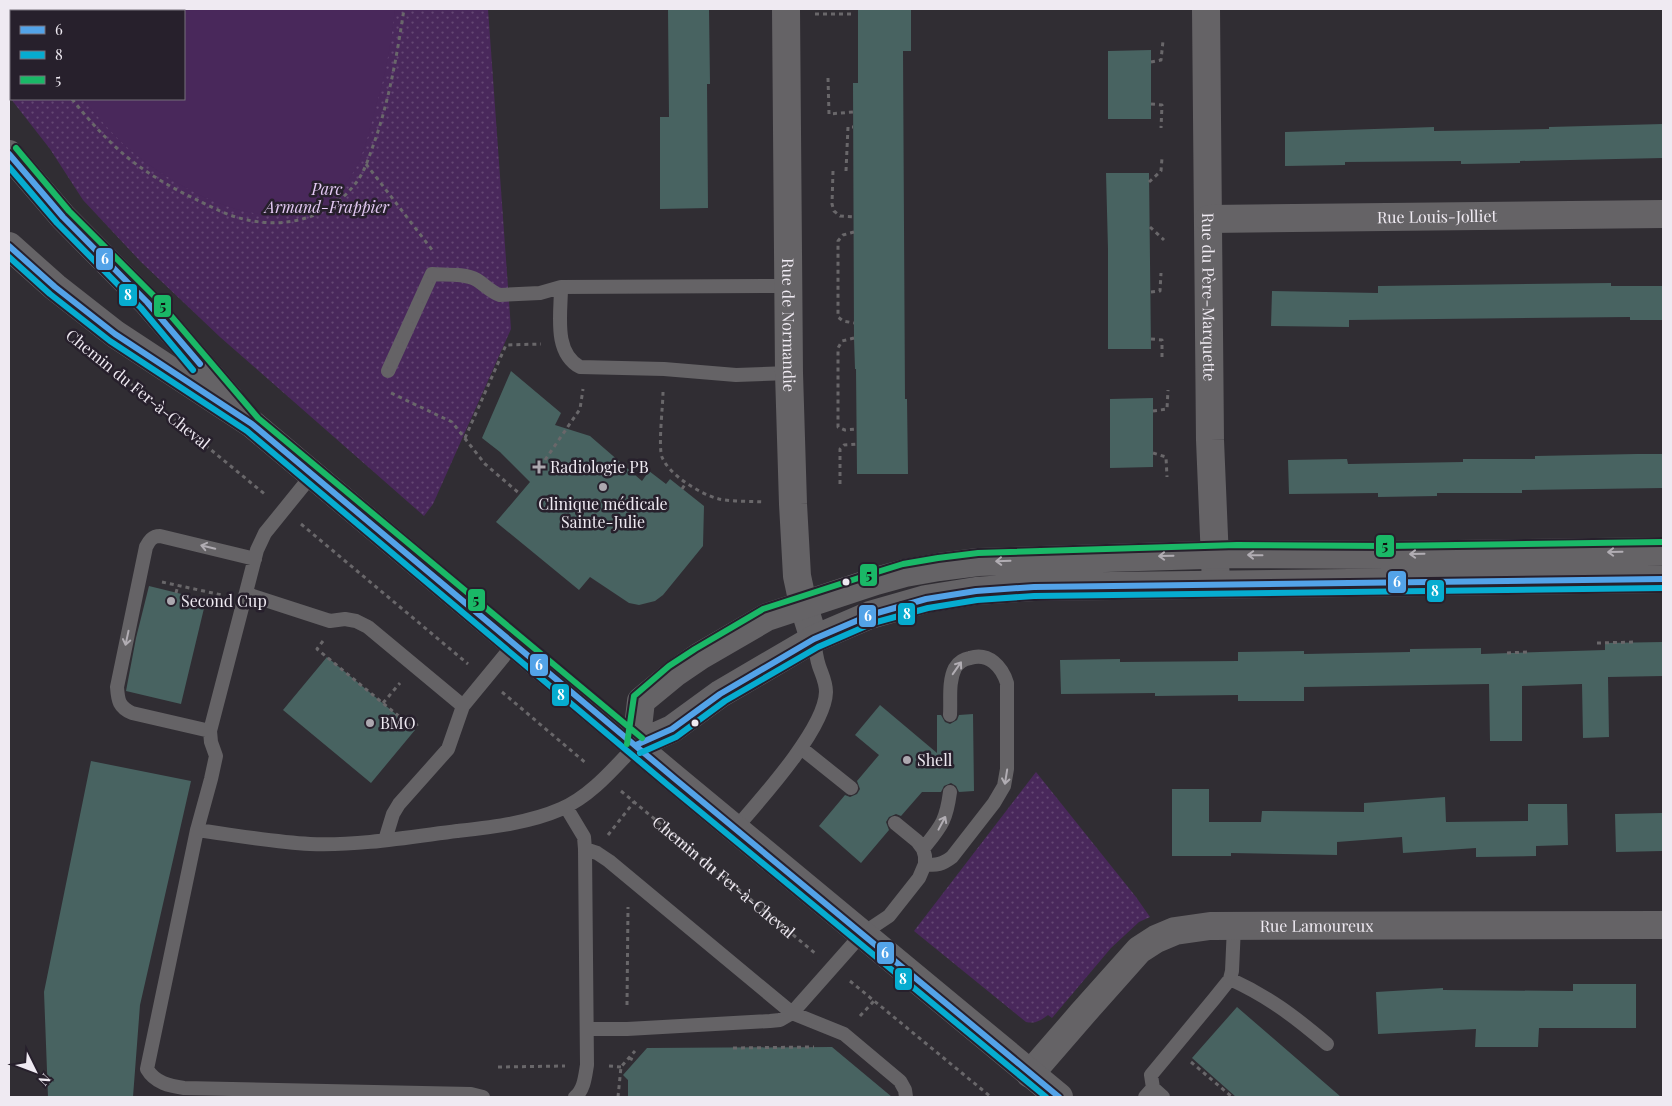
<svg xmlns="http://www.w3.org/2000/svg" width="1672" height="1106" font-family="'Playfair Display',serif">
	<style>
		.grass { fill: url(#grass-dots) }
		.garden { fill: #49285b }
		.building { fill: #486361 }
		.lines { fill: none; stroke-linecap: round; stroke-linejoin: round }
		.path { stroke: #69676a; stroke-width: 3; stroke-dasharray: 4 4; stroke-linecap: butt }
		.service { stroke: #656366; stroke-width: 14 }
		.minor { stroke: #656366; stroke-width: 28 }
		.tertiary { stroke: #656366; stroke-width: 28 }
		.bus-1-casing { stroke: #27202c; stroke-width: 10 }
		.bus-2-casing { stroke: #27202c; stroke-width: 10 }
		.bus-3-casing { stroke: #27202c; stroke-width: 10 }
		.bus-1 { stroke: #53a3e8; stroke-width: 6 }
		.bus-2 { stroke: #06acd0; stroke-width: 6 }
		.bus-3 { stroke: #1ab867; stroke-width: 6 }
		.oneway { stroke: #b1adb3 }
		.poi-dot { fill: #aca8af; stroke: #27202c; stroke-width: 2 }
		.bus-dot { fill: #efeaf2; stroke: #27202c; stroke-width: 2 }
		.labels { text-anchor: middle; stroke-width: 5; stroke-linejoin: round; paint-order: stroke }
		.park-label { font-size: 16px; font-style: italic; fill: #e4caf4; stroke: #27202c }
		.street-label { font-size: 16px; fill: #efeaf2; stroke: #27202c }
		.poi-label { font-size: 16px; fill: #efeaf2; stroke: #27202c; text-anchor: start }
		.line-badge { stroke: #27202c; stroke-width: 2 }
		.badge-label { font-size: 14px; text-anchor: middle; font-weight: bold; fill: #fff }
		.pale-badge-label { font-size: 14px; text-anchor: middle; font-weight: bold; fill: #111 }
	</style>
	<defs>
		<pattern id="grass-dots" width="8" height="8" patternUnits="userSpaceOnUse" patternTransform="scale(1.25)"><rect width="8" height="8" fill="#49285b"/><path d="M2 2h.1M6 6h.1" fill="none" stroke="#644773" stroke-width="1.8" stroke-linecap="round"/></pattern>
	</defs>
	<rect width="100%" height="100%" fill="#302d33"/>
	<path class="grass" d="M9 9H488L511 329 433 504 424 516 220 337 141 262 83 200 50 149 11 99H184V11H11V99L9 96Z
		M1036 772 1136 897 1150 917 1139 922 1111 948 1052 1018 1048 1015C1040 1021 1035 1024 1026 1022L914 931Z"/>
	<path class="garden" d="M36 9H395C393 25 391 41 388 57 385 75 380 92 375 109 368 137 362 166 342 188 286 251 180 192 129 149 112 134 97 116 83 99H184V11H37Z"/>
	<path class="building" d="M668 9H709L710 84H707L708 208 660 209V117H669Z
		M858 9H911V51H903L905 399H907L908 474H857L856 369H855L854 338 853 83H858Z
		M1151 50V119H1108V51Z
		M1663 124V158L1520 161V163L1461 164V161L1345 162V165L1285 166V132L1434 127V131L1549 129V127Z
		M1106 173H1149L1151 349H1108V249Z
		M1611 283V286H1663V320H1630V317L1437 319 1349 320V327L1271 326 1272 291 1378 293V286Z
		M511 371 561 413 555 425 590 436 642 481 649 471 666 484 670 479 704 506 703 546 663 595 655 601 639 605 629 603 590 577 579 590 496 522 530 482 500 452 482 438Z
		M1153 398V467L1110 468V399Z
		M1637 454H1663V488L1522 490V493H1437V496L1378 497V493L1289 494 1288 460 1347 459 1348 464 1463 462V459H1535V456Z
		M149 586 206 600 181 704 126 691 136 638Z
		M1663 642V676L1608 677 1609 737 1583 738 1582 684 1522 686V741H1490L1489 684 1304 687V701H1238V695L1155 696V693L1061 694 1060 660 1120 659V662L1238 661V652L1304 651V654L1410 652V649L1481 648V654L1605 650V643Z
		M327 657 415 730 371 783 283 710Z
		M880 705 937 753V715H941L945 722 950 724 957 720 959 715 973 714 974 791 959 792 956 786 951 783 944 786 941 792H922L901 816 896 814 889 817 886 822 889 830 861 863 819 826 845 795 850 797 857 794 860 789 857 781 879 755 855 735Z
		M91 761 191 781 140 1005 133 1097H48L44 992Z
		M1172 789H1209V822H1261L1262 811 1364 812V803L1445 797 1446 822 1528 821V804H1567L1568 845 1536 846V856L1476 857V848L1403 853 1402 837 1337 842V855L1231 853V856H1172Z
		M1663 813V851L1616 852 1615 814Z
		M1573 984H1636V1028H1539L1538 1047H1475L1476 1029 1378 1034 1376 992 1443 988V990L1573 991Z
		M1237 1007 1341 1097H1236L1192 1058Z
		M832 1047 892 1097H628V1080L623 1075 647 1048Z"/>
	<g class="lines">
		<g class="path">
			<path d="M26 9 27 11"/>
			<path d="M815 14H852"/>
			<path d="M1151 62 1161 60 1163 41"/>
			<path d="M828 78 829 114 853 112"/>
			<path d="M72 99C87 118 103 136 121 152 143 171 168 186 195 199 208 205 222 213 236 217 281 231 330 220 358 180 365 170 369 157 373 146 389 102 397 55 404 9"/>
			<path d="M1151 104 1162 105 1161 128"/>
			<path d="M366 164 433 251"/>
			<path d="M833 171 832 204 834 211 840 216 854 217"/>
			<path d="M846 171 848 127H853"/>
			<path d="M1149 182 1161 171 1162 158"/>
			<path d="M1150 227 1164 240"/>
			<path d="M854 232 843 235 838 241V317L843 321 854 323"/>
			<path d="M1151 292 1160 291 1161 273"/>
			<path d="M854 338 842 341 838 348V427L845 430 857 429"/>
			<path d="M1151 339 1162 340V359"/>
			<path d="M125 379 267 496"/>
			<path d="M663 392C663 406 658 446 662 457 669 475 700 494 719 499 733 502 750 501 765 502"/>
			<path d="M391 393 452 422 485 464 520 494"/>
			<path d="M1153 411 1167 409 1168 390"/>
			<path d="M465 438 506 345 541 344"/>
			<path d="M1153 453 1166 457 1167 477"/>
			<path d="M545 460 580 409 583 389"/>
			<path d="M840 484V449L844 445 857 444"/>
			<path d="M682 489 686 483"/>
			<path d="M301 524 468 664"/>
			<path d="M162 582 222 595"/>
			<path d="M176 593 178 585"/>
			<path d="M323 641 317 649 412 727 418 724"/>
			<path d="M1597 643 1637 642"/>
			<path d="M1507 653 1528 652"/>
			<path d="M502 692 587 764"/>
			<path d="M383 703 400 683"/>
			<path id="s1" d="M621 791 816 954"/>
			<path d="M608 835 634 802"/>
			<path d="M850 981 991 1097"/>
			<path d="M627 1005 628 907"/>
			<path d="M860 1016 874 1001"/>
			<path d="M733 1048 814 1047"/>
			<path d="M629 1058 636 1061"/>
			<path d="M1191 1062 1232 1097"/>
			<path d="M609 1066 621 1067"/>
			<path d="M498 1067 565 1066"/>
			<path d="M618 1097 621 1067 635 1051"/>
		</g>
		<path class="service" d="M561 287C561 314 553 352 580 367L664 369 736 375 789 373
			M388 371 432 274C446 275 464 273 477 280 485 285 491 292 500 295L540 293 561 287 788 286
			M312 475 265 533 257 550 210 731 211 742 216 756 211 779 197 830 147 1069C155 1083 170 1086 184 1088L471 1094 483 1097
			M247 594 330 621 345 619 356 621 368 627 463 706 514 644
			M210 731 132 713C119 707 118 701 117 687L146 547C149 541 152 536 160 536L255 559
			M801 748 851 788
			M566 807 584 837 585 849 587 1065C585 1077 584 1090 575 1097
			M735 829C760 800 825 729 826 692 826 682 822 675 819 666 816 657 815 648 814 639
			M197 830C234 835 272 842 310 844 358 846 410 837 457 831 492 827 529 823 561 809 591 796 614 768 636 745
			M385 840 393 814 399 804 448 749 463 706
			M585 849 597 853 609 861 792 1013 862 934 889 916 919 878 925 864V856L923 849 917 841 895 823
			M923 849C941 826 946 822 950 792
			M925 864C936 866 943 864 952 857L994 803 1004 786 1007 769V683C1002 667 989 652 970 658 964 659 958 663 955 668 948 682 951 700 950 715
			M1230 979C1269 997 1294 1016 1327 1044
			M587 1029H627L770 1021 780 1020 792 1013 844 1034 900 1081 905 1090 906 1097
			M1153 1088 1151 1075 1214 999 1230 979 1232 971 1234 926
			M1145 1097 1153 1088 1163 1097"/>
		<g class="minor">
			<path id="s2" d="M786 9 789 373 793 504 797 576 803 604 814 639"/>
			<path id="s3" d="M1206 9 1210 440 1216 584"/>
			<path id="s4" d="M1209 219 1663 214"/>
			<path id="s5" d="M1030 1074 1082 1014 1139 950 1156 939 1175 931 1210 926 1663 925"/>
		</g>
		<path class="tertiary" d="M9 154 63 217 147 302 230 399
			M9 246 55 287 115 334 252 424 675 779 1059 1097
			M636 745 641 701 675 673 700 656 767 617 876 581 905 573 939 567 978 562 1237 554 1387 555 1663 551
			M636 745 672 729 720 694 814 639 870 615 926 599 976 591 1034 587 1663 579"/>
		<defs>
			<path id="bus-1" d="M9 154 63 217 147 302 200 364
				M9 246 55 287 115 334 252 424 675 779 1059 1097
				M636 745 672 729 720 694 814 639 870 615 926 599 976 591 1034 587 1663 579"/>
			<path id="bus-2" d="M9 167 57 223 141 308 193 370
				M9 257 50 294 110 341 247 431 669 786 1046 1097
				M640 753 676 737 725 701 818 647 873 623 928 608 977 600 1034 596 1663 588"/>
			<path id="bus-3" d="M16 148 69 211 154 296 258 418 642 738
				M627 744 634 696 669 666 695 649 763 609 874 573 903 564 938 558 978 553 1237 545 1387 546 1663 542"/>
		</defs>
		<use href="#bus-1" class="bus-1-casing"/>
		<use href="#bus-2" class="bus-2-casing"/>
		<use href="#bus-3" class="bus-3-casing"/>
		<use href="#bus-1" class="bus-1"/>
		<use href="#bus-2" class="bus-2"/>
		<use href="#bus-3" class="bus-3"/>
	</g>
	<defs><path id="oneway-shaft" d="M-6 0H5M1.5-3L5.5 0L1.5 3" fill="none" stroke-width="1.6" stroke-linecap="round" stroke-linejoin="round" transform="scale(1.25)"/></defs>
	<g class="oneway">
		<use href="#oneway-shaft" transform="translate(208 547) rotate(-166)"/>
		<use href="#oneway-shaft" transform="translate(1615 552) rotate(179)"/>
		<use href="#oneway-shaft" transform="translate(1417 554) rotate(179)"/>
		<use href="#oneway-shaft" transform="translate(1255 555) rotate(-179)"/>
		<use href="#oneway-shaft" transform="translate(1166 556) rotate(179)"/>
		<use href="#oneway-shaft" transform="translate(1003 561) rotate(178)"/>
		<use href="#oneway-shaft" transform="translate(127 638) rotate(102)"/>
		<use href="#oneway-shaft" transform="translate(957 668) rotate(-55)"/>
		<use href="#oneway-shaft" transform="translate(1006 777) rotate(99)"/>
		<use href="#oneway-shaft" transform="translate(942 823) rotate(-62)"/>
	</g>
	<g class="poi-dot">
		<path d="M536.5 459.5h5v5h5v5h-5v5h-5v-5h-5v-5h5z"/>
		<circle cx="603" cy="487" r="5"/>
		<circle cx="171" cy="601" r="5"/>
		<circle cx="370" cy="723" r="5"/>
		<circle cx="907" cy="760" r="5"/>
	</g>
	<g class="bus-dot">
		<circle cx="846" cy="582" r="4.5"/>
		<circle cx="695" cy="723" r="4.5"/>
	</g>
	<g class="labels">
		<g class="park-label">
			<text x="327" y="195">Parc<tspan x="327" dy="18">Armand-Frappier</tspan></text>
		</g>
		<g class="street-label">
			<text dy="6" stroke="none"><textPath href="#s4" startOffset="228">Rue Louis-Jolliet</textPath></text>
			<text dy="6" stroke="none"><textPath href="#s3" startOffset="288">Rue du Père-Marquette</textPath></text>
			<text dy="6" stroke="none"><textPath href="#s2" startOffset="316">Rue de Normandie</textPath></text>
			<text transform="translate(138 389) rotate(39)" y="6">Chemin du Fer-à-Cheval</text>
			<text dy="6" stroke="none"><textPath href="#s1" startOffset="134">Chemin du Fer-à-Cheval</textPath></text>
			<text dy="6" stroke="none"><textPath href="#s5" startOffset="348">Rue Lamoureux</textPath></text>
		</g>
		<g class="poi-label">
			<text x="550" y="473">Radiologie PB</text>
			<text x="603" y="510" text-anchor="middle">Clinique médicale<tspan x="603" dy="18">Sainte-Julie</tspan></text>
			<text x="181" y="607">Second Cup</text>
			<text x="380" y="729">BMO</text>
			<text x="917" y="766">Shell</text>
		</g>
	</g>
	<g class="line-badge">
		<rect x="95" y="247" width="19" height="24" rx="5" fill="#53a3e8"/>
		<rect x="118" y="283" width="20" height="24" rx="5" fill="#06acd0"/>
		<rect x="153" y="294" width="19" height="24" rx="5" fill="#1ab867"/>
		<rect x="1375" y="534" width="20" height="24" rx="5" fill="#1ab867"/>
		<rect x="859" y="563" width="19" height="24" rx="5" fill="#1ab867"/>
		<rect x="1387" y="570" width="20" height="24" rx="5" fill="#53a3e8"/>
		<rect x="1426" y="579" width="19" height="24" rx="5" fill="#06acd0"/>
		<rect x="467" y="588" width="19" height="24" rx="5" fill="#1ab867"/>
		<rect x="897" y="602" width="19" height="24" rx="5" fill="#06acd0"/>
		<rect x="858" y="604" width="19" height="24" rx="5" fill="#53a3e8"/>
		<rect x="529" y="653" width="20" height="24" rx="5" fill="#53a3e8"/>
		<rect x="551" y="683" width="19" height="24" rx="5" fill="#06acd0"/>
		<rect x="876" y="941" width="19" height="24" rx="5" fill="#53a3e8"/>
		<rect x="894" y="967" width="19" height="24" rx="5" fill="#06acd0"/>
	</g>
	<g class="badge-label">
		<text x="105" y="264">6</text>
		<text x="128" y="300">8</text>
		<text x="1397" y="587">6</text>
		<text x="1435" y="596">8</text>
		<text x="907" y="619">8</text>
		<text x="868" y="621">6</text>
		<text x="539" y="670">6</text>
		<text x="561" y="700">8</text>
		<text x="885" y="958">6</text>
		<text x="903" y="984">8</text>
	</g>
	<g class="pale-badge-label">
		<text x="163" y="311">5</text>
		<text x="1385" y="551">5</text>
		<text x="869" y="580">5</text>
		<text x="476" y="605">5</text>
	</g>
	<rect width="1672" height="1106" fill="none" stroke="#efeaf2" stroke-width="20"/>
	<rect x="10" y="10" width="175" height="90" fill="#27202c" stroke="#77717b"/>
	<rect x="20" y="26" width="25" height="8" fill="#53a3e8" stroke="#77717b"/>
	<text x="55" y="35" font-size="15" fill="#efeaf2">6</text>
	<rect x="20" y="51" width="25" height="8" fill="#06acd0" stroke="#77717b"/>
	<text x="55" y="60" font-size="15" fill="#efeaf2">8</text>
	<rect x="20" y="76" width="25" height="8" fill="#1ab867" stroke="#77717b"/>
	<text x="55" y="85" font-size="15" fill="#efeaf2">5</text>
	<g transform="translate(35 1071) rotate(132)" stroke="#27202c" stroke-width="4" paint-order="stroke">
	<path d="M0-4L9 19L0 12L-9 19Z" fill="#efeaf2"/>
	<text y="-8" font-size="14" font-weight="bold" text-anchor="middle" fill="#efeaf2">N</text>
	</g>
</svg>
